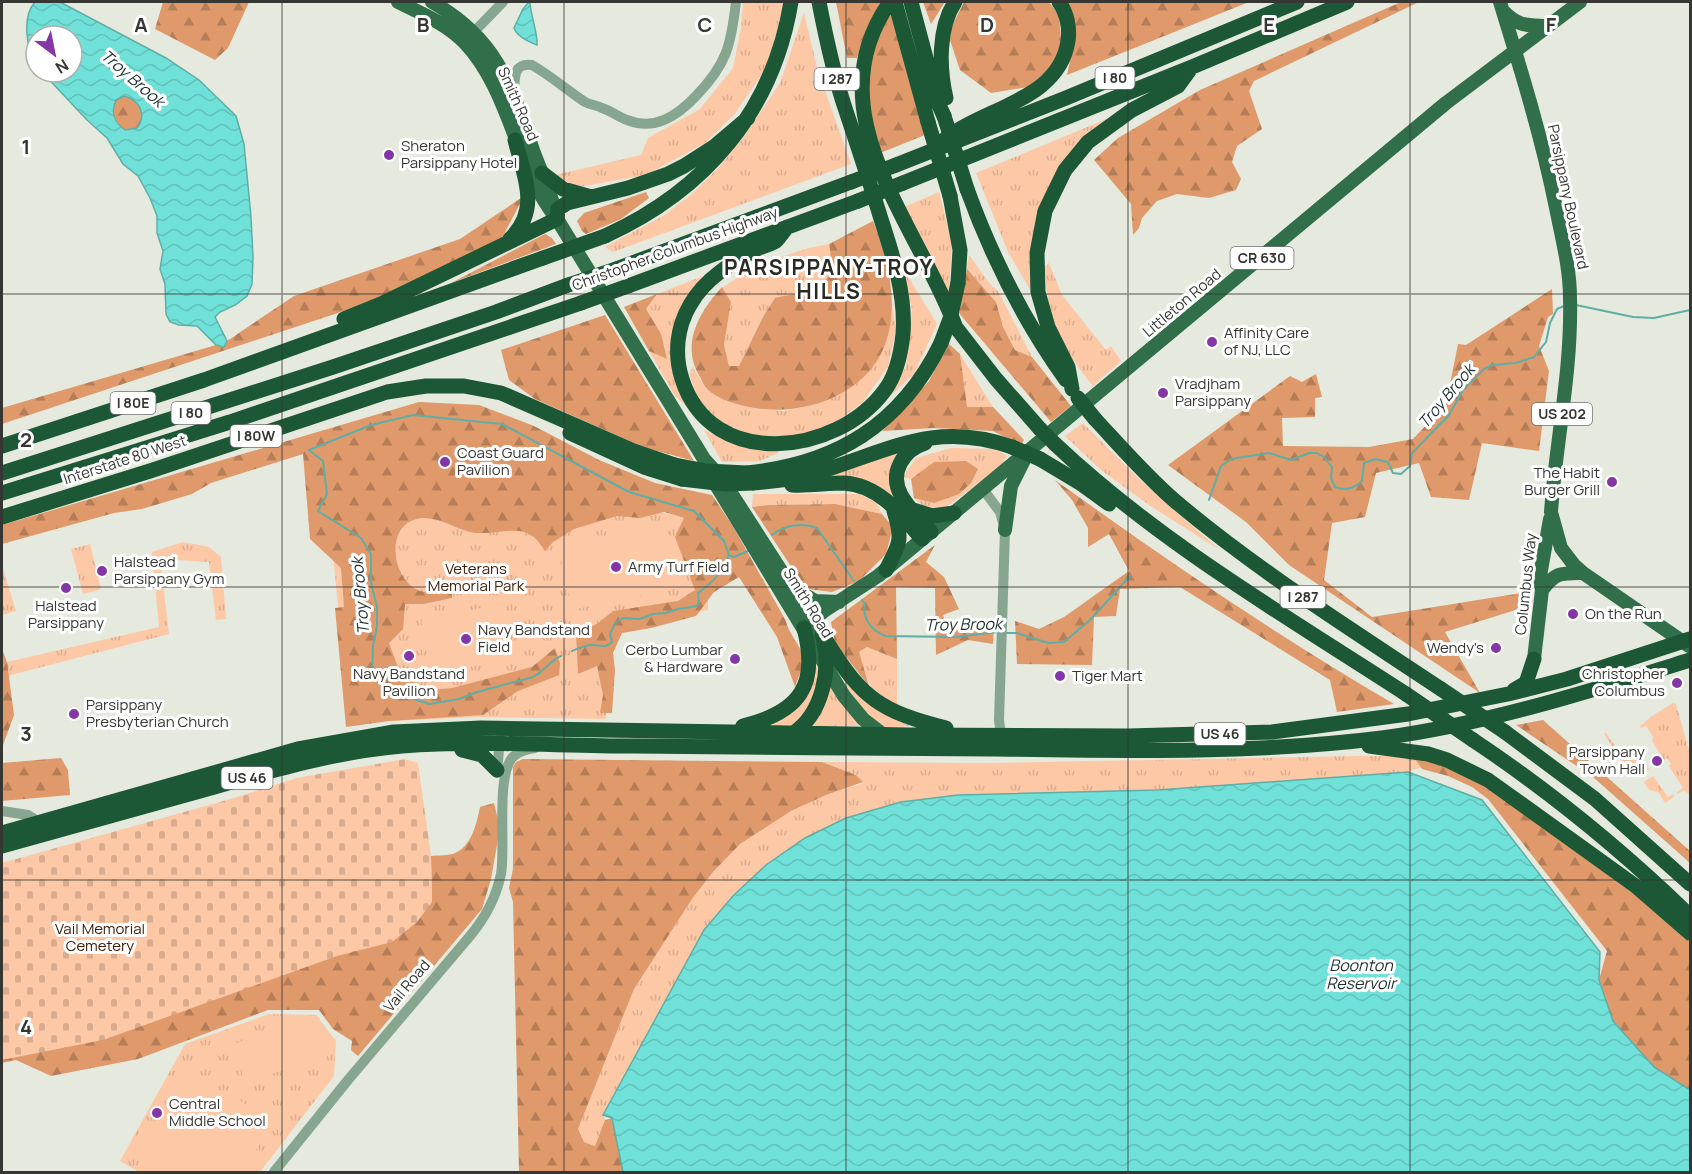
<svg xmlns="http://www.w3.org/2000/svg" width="1692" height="1174" font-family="Manrope,sans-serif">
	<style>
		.grass { fill: url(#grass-tufts) }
		.forest { fill: url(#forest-firs) }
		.cemetery { fill: url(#cemetery-stones) }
		.pitch { fill: #fdc8a6 }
		.water { fill: url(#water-waves); stroke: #5faea6; stroke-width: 1.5; fill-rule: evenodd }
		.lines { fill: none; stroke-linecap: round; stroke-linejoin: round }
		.stream { stroke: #5faea6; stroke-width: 2 }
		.minor { stroke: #87a690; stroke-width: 10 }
		.major { stroke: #306f49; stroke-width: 14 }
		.highway { stroke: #1c5836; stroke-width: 15 }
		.highway-bridge { stroke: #1c5836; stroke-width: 15 }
		.grid { fill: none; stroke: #363733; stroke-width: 1.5; stroke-opacity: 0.55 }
		.poi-dot { fill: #8436a7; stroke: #fff; stroke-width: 2 }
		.labels { text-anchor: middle; stroke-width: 6; stroke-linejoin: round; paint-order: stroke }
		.shield { fill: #fff; stroke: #727370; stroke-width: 1.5 }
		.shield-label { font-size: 14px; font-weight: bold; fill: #363733 }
		.street-label { font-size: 15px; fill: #363733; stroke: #fff }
		.poi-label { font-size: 15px; fill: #363733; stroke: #fff; text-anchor: start }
		.park-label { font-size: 15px; fill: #3e220d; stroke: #fff }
		.water-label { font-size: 16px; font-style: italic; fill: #1d312f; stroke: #fff }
		.district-label { font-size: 21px; font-weight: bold; letter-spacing: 1.5px; fill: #292b23; stroke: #fff }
		.grid-label { font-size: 20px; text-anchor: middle; font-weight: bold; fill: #363733; stroke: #fff; stroke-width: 6; stroke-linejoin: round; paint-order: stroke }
	</style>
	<defs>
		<pattern id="grass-tufts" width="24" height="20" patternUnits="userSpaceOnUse" patternTransform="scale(1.5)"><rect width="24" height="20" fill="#fdc8a6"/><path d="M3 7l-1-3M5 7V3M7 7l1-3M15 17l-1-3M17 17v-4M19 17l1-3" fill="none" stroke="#d9ac8f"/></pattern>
		<pattern id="forest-firs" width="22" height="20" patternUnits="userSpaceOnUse" patternTransform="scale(1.5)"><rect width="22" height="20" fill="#df996a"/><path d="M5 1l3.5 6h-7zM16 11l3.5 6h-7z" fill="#b67e58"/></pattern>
		<pattern id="cemetery-stones" width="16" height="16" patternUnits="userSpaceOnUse" patternTransform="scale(1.5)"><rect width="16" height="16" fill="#fdc8a6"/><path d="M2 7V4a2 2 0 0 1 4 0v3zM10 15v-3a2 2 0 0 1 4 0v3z" fill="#d9ac8f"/></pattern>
		<pattern id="water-waves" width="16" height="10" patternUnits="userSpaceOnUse" patternTransform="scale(1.5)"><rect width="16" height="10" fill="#70e1d8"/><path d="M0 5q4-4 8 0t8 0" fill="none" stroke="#62c2ba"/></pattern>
	</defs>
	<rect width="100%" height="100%" fill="#e5e9de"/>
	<path class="grass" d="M743 2H785L767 67 734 115 705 143 646 175 573 188 551 176 641 155 648 138 700 109 733 68 741 28Z
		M804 13 818 71 851 164 613 252 605 247 663 216 693 193 719 167 743 138 780 83Z
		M1109 118 1058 171 1036 300 1008 252 976 173Z
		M939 192 952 244 949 293 904 207Z
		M829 244C832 258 832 280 818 288 812 291 784 296 775 299L763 317 739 366H729L724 345 731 302 722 288C753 266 792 250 829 244Z
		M969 255 990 284 998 291 1032 357 1015 350 1003 327 996 302 967 269Z
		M1049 263 1062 295 1106 350 1111 346 1121 361 1093 386C1078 368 1061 344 1053 322 1047 304 1046 284 1045 266Z
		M903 268 937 324 914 374 873 412 906 367 912 310Z
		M711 273 675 328 691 410 675 396 649 351 667 359 646 309 657 294Z
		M890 289 896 330 888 367 862 403 827 428 768 442 724 424 700 403 689 374 693 367 706 389 729 402 757 409 784 411 813 405 874 364 886 342 891 313Z
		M960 354 993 407 967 408Z
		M1083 423 1138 478 1220 550 1152 507 1101 470 1065 436Z
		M704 430 741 446 780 452 760 461 722 462Z
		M323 448 623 503 684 518 708 594V610L623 625 612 637 606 719 478 717 349 723Z
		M951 448 996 449 1007 456 1000 467 944 509 925 508 914 498 934 503 935 462 911 479 903 477 916 458Z
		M902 449 897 497 892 498 828 477 841 470Z
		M753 494H859L876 502 882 514 835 504 769 505 752 507Z
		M183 542 209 547 221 557 226 619 216 620 209 562 160 559 169 634 7 676V662L159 627 152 552Z
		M90 544 101 589 83 594 71 549Z
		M2 568H3L16 611 2 615Z
		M867 647 897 659V704C868 695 867 678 858 653Z
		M816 665 821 671 812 703 793 725H773V723L812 682Z
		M841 675 877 708 910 726C902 726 890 729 882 726 866 722 848 689 841 675Z
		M829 685 859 726H814L813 724Z
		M1673 703 1676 704 1690 754V795L1684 790 1678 794 1676 793 1683 788 1669 766 1671 764 1667 758 1664 760 1652 741 1653 737 1646 726 1641 728 1640 726 1652 716Z
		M1606 733 1623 757 1636 748 1649 769 1639 776 1633 770 1629 771 1604 734Z
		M1359 756H1413L1421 767 1408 772 1158 790 958 795 901 802 704 930 603 1115 605 1120 595 1146 584 1142 578 1129 634 989 692 899 713 872 740 844 791 811 826 795 863 783 856 775 822 762 992 763Z
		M1653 776 1668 797 1674 794V797L1665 803 1658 792 1649 790 1644 782Z
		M269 1014 316 1015 336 1041 334 1076 260 1172H139L120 1161 185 1044Z"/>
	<path class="forest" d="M163 2H249L228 48 215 60 155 29Z
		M836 2H883L867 28 857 58H847Z
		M923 2H945L931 24Z
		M964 2H1049L1059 15 1062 49 1055 64 1028 87 991 93 960 70 948 34Z
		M1066 2H1249L1067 75 1076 33Z
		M1401 2H1419L1254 81 1249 91 1262 129 1237 146 1232 162 1241 179 1236 190 1209 198 1177 194 1157 201 1142 218 1139 228 1133 235 1131 204 1094 160 1118 138 1200 90Z
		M890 11 925 135 880 153 867 103 871 48Z
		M124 96C140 100 147 115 137 128L125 130C114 121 110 113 116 100Z
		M646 192 649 198 621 219 586 234 582 231 577 221 584 213Z
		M524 196 502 238 371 302 2 424V408L216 345 224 347 227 341 294 296 460 239Z
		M873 221C888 258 899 303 886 342 867 398 797 419 744 406 731 403 717 398 707 389 704 386 702 381 700 377 680 345 699 312 722 287L731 302 724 345 729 366H739L763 317 775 298C784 296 812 291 818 288 832 280 832 258 829 244Z
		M545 234 552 238 556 244 451 283Z
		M967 269 996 302 1003 327 1015 350 1032 357 1071 406 1051 422 959 313Z
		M1552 289 1553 314 1548 317 1539 346 1549 371 1539 451 1482 443 1469 500 1431 497 1419 463 1376 473 1365 517 1332 523 1324 580 1372 617 1533 591 1532 605 1445 632 1480 693 1289 565 1246 522 1168 465 1290 376 1302 382 1316 374 1322 397 1315 398V417L1282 418 1283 446 1369 447 1413 439 1446 404 1458 344 1466 345Z
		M657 294 646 309 661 334 667 359 649 351 624 307Z
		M605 315 694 461 643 447 535 399 509 380 501 350Z
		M949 344 960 354 967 407H993L1024 440 1021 445 993 431 934 428 882 431 929 381Z
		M419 402 479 405 534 426 599 460 655 483 712 495 734 528 786 621C789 636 806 650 803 664 801 672 797 680 795 687L777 637 739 577 714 592 696 616 651 628 622 633 613 653 615 670 612 713H600L603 695 597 666 578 674 576 633 597 624 613 611 678 601 695 590 675 537 684 518 664 512 640 518 617 516 574 529 553 542 545 551C527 520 508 534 480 533 460 533 443 517 422 518 384 521 390 580 420 591 430 594 442 591 452 590V598L423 604H405L403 629 389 643 400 673 419 685 430 690 452 688 532 667 555 648 560 663 559 675 518 691 483 715 389 721 346 727 335 608 344 607 341 568 310 539 303 454 211 483 192 494 142 509 114 513 2 544V525Z
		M966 461 978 469 971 483 959 494 934 503 914 498 911 479 934 462Z
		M1055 480C1165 559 1277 636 1394 704L1337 712 1330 680 1180 587 1120 589 1116 616 1094 617 1092 665 1017 664 1015 621 1039 629 1064 617 1129 571 1109 534 1088 547V528L1072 500Z
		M835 504 882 514 893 527 886 554 859 581 832 592 808 589 792 568 752 507 769 505Z
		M935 545 926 562 944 577 959 609 943 615 947 628 963 631 994 625 993 644 968 640 936 655 935 588 896 587 897 659 867 647 859 652 869 686 835 643 831 622Z
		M2 649 7 662 14 715 2 748Z
		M1543 720 1690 851V863L1593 777 1516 725Z
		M1413 756 1478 778 1639 895 1690 942V1090L1654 1067 1613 1021 1599 980 1607 951 1488 799 1472 787 1448 776 1422 769Z
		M61 758 68 770 70 795 2 801V763Z
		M523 759 822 762 856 775 863 782 826 795 791 811 740 844 713 872 692 899 634 989 578 1129 584 1142 595 1146 605 1120 612 1118 623 1172H519L513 902 509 888 513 869V767L516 762Z
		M494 803 500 828 491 879 482 909 358 1056 351 1050 352 1041 333 1029 319 1010H268L138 1059 51 1076 16 1060 2 1063V930L432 902 431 856C438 855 449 856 455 853 472 846 477 822 480 807Z"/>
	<path class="cemetery" d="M405 759 418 763 431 856 432 902 417 922 392 942 337 956 103 1040 2 1060V863L227 800 297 778Z"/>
	<path class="pitch" d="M661 524 674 588 572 610 558 547Z
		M499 604 511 658 433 675 421 621Z
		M319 1017 331 1055 245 1082 233 1044Z
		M190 1071 222 1092 224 1090 274 1123 241 1172H163L135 1153Z"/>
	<path class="water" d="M35 2H60L166 58 199 80 236 116 244 144 251 217 253 257 252 284 247 296 235 305 220 312 215 317 227 341 224 347 216 345 197 326 179 325 170 322 166 314 165 284 160 269 163 251 157 233V216L150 198 138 176 123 164 107 138 87 120 42 72H72V36H36V64C26 48 22 16 35 2ZM124 96C140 100 147 115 137 128L125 130C114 122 110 113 116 100Z
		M529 2 530 3C531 17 538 34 537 45 529 42 517 36 514 28L523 9Z
		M1408 772 1482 800 1600 952 1599 980 1613 1021 1654 1067 1690 1090V1172H623L612 1118 603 1115 704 930 733 896 766 865 805 838 846 818 901 802 958 795 1158 790Z"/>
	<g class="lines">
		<path class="stream" d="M1576 305 1633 317 1654 318 1690 310
			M1209 500 1221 466 1231 459 1269 453 1291 460 1309 453H1317L1324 457 1332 467 1331 478 1335 487C1346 491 1353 489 1362 481L1364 463 1375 459 1388 462 1393 473 1401 474 1410 466 1412 453 1449 415 1463 390 1484 369 1492 365 1516 363 1534 357 1546 342 1550 323 1557 309 1564 306
			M772 535C785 525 802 522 817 528L854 581
			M862 600 865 604C861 618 873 632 886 636L956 637 997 632
			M1006 633H1017L1048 643 1064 642 1091 619 1130 576
			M572 651C579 648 585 645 593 645 602 645 604 649 612 642L610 634 616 622 623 618 640 619 653 614 666 613 678 609 697 606 699 602 698 593C713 582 722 573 729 555L734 557 748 551
			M561 656C549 661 544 672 533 677L477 692 459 699 429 704 390 691 372 677 373 646 377 626V607L371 583V554L361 538 318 511 327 494 323 461 309 450 371 425 413 415 502 424 629 492 694 511 724 541 729 555"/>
		<path class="minor" d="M469 37 503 2
			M514 94C515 79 512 63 532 65 551 76 567 90 585 102 590 105 597 105 602 108 611 111 619 117 627 120 655 131 677 116 696 96 727 64 731 45 736 2
			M983 489 1000 512 1005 530 999 720 1001 735
			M497 773 500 738
			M2 811 28 815 39 822
			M274 1172 348 1080 470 936C485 918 496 898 501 874 506 848 495 772 514 756 520 751 528 749 535 748"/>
		<path class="major" d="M398 2C421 13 447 24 465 43 511 92 515 167 557 219L704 459 722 479 818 628
			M432 2C498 39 511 86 534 153 542 174 551 193 556 214
			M1500 2C1521 70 1542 138 1556 208 1562 238 1570 268 1570 298 1572 370 1556 441 1551 512L1561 548 1574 565 1583 573 1689 646
			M1503 11C1519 27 1526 25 1547 26
			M710 475 844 696 863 719 885 736
			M1005 530 1011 486 1025 458
			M797 590 815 601 839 602
			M1542 590C1556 572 1561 573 1583 573
			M804 628 824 611 878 576 1446 103 1580 2
			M1534 659 1542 590 1540 576 1550 519"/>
		<path class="highway" d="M890 2C812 112 918 224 956 328
			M895 2 928 122
			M911 2 938 103 944 116
			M946 98C939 68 938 28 955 2
			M944 140C984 107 1059 101 1068 41 1070 28 1067 13 1059 2
			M896 165 1066 98 1297 2
			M542 173 563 189 588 196
			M903 183 1192 67 1347 2
			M967 189C992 258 1024 321 1066 380
			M950 196 960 250 958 283
			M787 227C784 231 780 237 776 241 771 244 764 246 759 248 733 262 705 278 690 305 677 327 674 354 682 379 711 471 837 456 885 390 897 374 901 353 903 334 906 295 893 256 881 219 870 183 858 147 846 111 834 76 826 38 819 2
			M605 236C706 190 773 111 791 2
			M510 239C541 209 524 176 515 140
			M616 269 851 182
			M628 286 858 201
			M344 319 381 304 557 219 558 209 567 203 628 188 668 174 684 166 715 146 748 118
			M951 321 996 379 1040 429
			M1072 389 1068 367 1048 327 1038 292 1037 253 1045 211 1065 170 1088 142 1132 110 1178 86 1191 68
			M1095 419C1121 447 1146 476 1175 501 1258 571 1351 629 1441 689
			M570 433 644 467 682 479
			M925 443C903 450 889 473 901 495 908 508 921 520 931 532
			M1055 444C1160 543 1286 616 1406 694
			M2 446 204 380 543 258
			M1040 459 1080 483 1109 504
			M2 473 333 367 496 312 568 285
			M747 473C836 464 901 425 941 343
			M753 483C775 481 796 479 816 473 889 451 934 420 1012 447
			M792 485C809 486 827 483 844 483 879 485 901 514 922 539
			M2 493 230 422 581 303
			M913 510 932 516 954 513
			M2 517 150 471 387 392 426 386H464L501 393 634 451 675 465
			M886 570C900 543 903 540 894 511
			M827 642C862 699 882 712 946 728
			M1514 690 1526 683 1534 659
			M743 726C800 712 819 685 804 628
			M1505 732 1595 799 1690 884
			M792 734C823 714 832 668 822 635
			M1473 740C1551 792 1623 851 1690 916
			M1369 746 1428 754 1447 760 1488 780 1637 887 1690 933
			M462 750 482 755 497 770
			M2 833 298 749 394 732 481 728 910 735 1129 736 1272 732 1408 714 1508 694 1567 679 1690 639
			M2 846C68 828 134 809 200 791 267 772 332 752 402 746 478 740 557 746 634 746 754 748 875 748 995 749 1124 751 1254 754 1382 738 1487 724 1590 691 1690 660"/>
		<path class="highway-bridge" d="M944 116 967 189
			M928 122 950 196
			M851 182 896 165
			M858 201 903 183
			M543 258 605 236
			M568 285 616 269
			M581 303 628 286
			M941 343 950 319 958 283
			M1078 398 1095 419
			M1040 429 1055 444
			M1012 447 1040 459
			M675 465 706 471 747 473
			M682 479 725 484 753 483
			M1441 689 1505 732
			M1406 694 1473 740"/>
	</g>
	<path class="grid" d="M282 2V1172M564 2V1172M846 2V1172M1128 2V1172M1410 2V1172M2 294H1690M2 587H1690M2 880H1690"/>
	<g class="poi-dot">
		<circle cx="389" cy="155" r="6"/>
		<circle cx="1212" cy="342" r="6"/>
		<circle cx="1163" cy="393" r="6"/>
		<circle cx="445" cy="462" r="6"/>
		<circle cx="1612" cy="482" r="6"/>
		<circle cx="616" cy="567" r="6"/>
		<circle cx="102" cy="571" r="6"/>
		<circle cx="66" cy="588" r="6"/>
		<circle cx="1573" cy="614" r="6"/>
		<circle cx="466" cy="639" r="6"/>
		<circle cx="1496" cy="648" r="6"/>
		<circle cx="409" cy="656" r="6"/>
		<circle cx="735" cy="659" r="6"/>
		<circle cx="1060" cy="676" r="6"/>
		<circle cx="1677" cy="683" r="6"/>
		<circle cx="74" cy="714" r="6"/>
		<circle cx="1657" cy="761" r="6"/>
		<circle cx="157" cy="1113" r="6"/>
	</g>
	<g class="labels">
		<g class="shield">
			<rect x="1095.5" y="67" width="39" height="22" rx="4.5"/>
			<rect x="814.5" y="68" width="45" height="22" rx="4.5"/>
			<rect x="1230.5" y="247" width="63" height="22" rx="4.5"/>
			<rect x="110.5" y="392" width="45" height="22" rx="4.5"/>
			<rect x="171.5" y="402" width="39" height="22" rx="4.5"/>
			<rect x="1532" y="403" width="60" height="22" rx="4.5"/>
			<rect x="230.5" y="425" width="51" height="22" rx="4.5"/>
			<rect x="1280.5" y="586" width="45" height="22" rx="4.5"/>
			<rect x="1194.5" y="723" width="51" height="22" rx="4.5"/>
			<rect x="221.5" y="767" width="51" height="22" rx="4.5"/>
		</g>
		<g class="shield-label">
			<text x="1115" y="83">I 80</text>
			<text x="837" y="84">I 287</text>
			<text x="1262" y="263">CR 630</text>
			<text x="133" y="408">I 80E</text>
			<text x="191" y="418">I 80</text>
			<text x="1562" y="419">US 202</text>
			<text x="256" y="441">I 80W</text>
			<text x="1303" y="602">I 287</text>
			<text x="1220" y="739">US 46</text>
			<text x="247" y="783">US 46</text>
		</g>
		<g class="street-label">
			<text transform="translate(518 104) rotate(66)" y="5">Smith Road</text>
			<text transform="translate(1568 197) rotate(78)" y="5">Parsippany Boulevard</text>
			<text transform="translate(675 249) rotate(-20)" y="5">Christopher Columbus Highway</text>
			<text transform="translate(1182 303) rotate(-40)" y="5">Littleton Road</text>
			<text transform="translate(125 460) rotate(-18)" y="5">Interstate 80 West</text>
			<text transform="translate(1526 584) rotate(-84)" y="5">Columbus Way</text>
			<text transform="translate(808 603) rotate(58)" y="5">Smith Road</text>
			<text transform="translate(407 986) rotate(-50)" y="5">Vail Road</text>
		</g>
		<g class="poi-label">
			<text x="401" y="151">Sheraton<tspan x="401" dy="17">Parsippany Hotel</tspan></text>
			<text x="1224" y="338">Affinity Care<tspan x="1224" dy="17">of NJ, LLC</tspan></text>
			<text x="1175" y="389">Vradjham<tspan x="1175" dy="17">Parsippany</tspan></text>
			<text x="457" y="458">Coast Guard<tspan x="457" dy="17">Pavilion</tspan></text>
			<text x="1600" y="478" text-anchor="end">The Habit<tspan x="1600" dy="17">Burger Grill</tspan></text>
			<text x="114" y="567">Halstead<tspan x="114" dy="17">Parsippany Gym</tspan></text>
			<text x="628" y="572">Army Turf Field</text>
			<text x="66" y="611" text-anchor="middle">Halstead<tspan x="66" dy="17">Parsippany</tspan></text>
			<text x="1585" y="619">On the Run</text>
			<text x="478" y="635">Navy Bandstand<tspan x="478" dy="17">Field</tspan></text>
			<text x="1484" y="653" text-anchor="end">Wendy's</text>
			<text x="723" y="655" text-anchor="end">Cerbo Lumbar<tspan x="723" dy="17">&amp; Hardware</tspan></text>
			<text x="409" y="679" text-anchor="middle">Navy Bandstand<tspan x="409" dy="17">Pavilion</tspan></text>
			<text x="1665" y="679" text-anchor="end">Christopher<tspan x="1665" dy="17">Columbus</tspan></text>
			<text x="1072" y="681">Tiger Mart</text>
			<text x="86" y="710">Parsippany<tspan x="86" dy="17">Presbyterian Church</tspan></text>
			<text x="1645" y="757" text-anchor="end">Parsippany<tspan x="1645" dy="17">Town Hall</tspan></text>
			<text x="169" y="1109">Central<tspan x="169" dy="17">Middle School</tspan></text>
		</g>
		<g class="park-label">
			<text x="476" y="574">Veterans<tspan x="476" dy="17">Memorial Park</tspan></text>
			<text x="100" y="934">Vail Memorial<tspan x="100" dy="17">Cemetery</tspan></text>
		</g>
		<g class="water-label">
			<text transform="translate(133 78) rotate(41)" y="6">Troy Brook</text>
			<text transform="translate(1446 396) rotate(-50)" y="6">Troy Brook</text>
			<text transform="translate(360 596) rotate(-95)" y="6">Troy Brook</text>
			<text transform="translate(963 624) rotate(-1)" y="6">Troy Brook</text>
			<text x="1361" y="971">Boonton<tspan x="1361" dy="18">Reservoir</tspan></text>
		</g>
		<g class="district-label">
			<text x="829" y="275">PARSIPPANY-TROY<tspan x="829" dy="24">HILLS</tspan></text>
		</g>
	</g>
	<g class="grid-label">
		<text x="141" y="32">A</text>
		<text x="423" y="32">B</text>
		<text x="705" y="32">C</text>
		<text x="987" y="32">D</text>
		<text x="1269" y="32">E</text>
		<text x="1551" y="32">F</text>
		<text x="26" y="154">1</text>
		<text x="26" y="447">2</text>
		<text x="26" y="741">3</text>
		<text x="26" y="1034">4</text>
	</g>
	<rect width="1692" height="1174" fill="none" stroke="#363733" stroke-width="6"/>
	<g transform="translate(54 54) rotate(148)"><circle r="28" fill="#ffffff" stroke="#afafad" stroke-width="1.5"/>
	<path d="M0-4.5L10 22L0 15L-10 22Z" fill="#8436a7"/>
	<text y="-9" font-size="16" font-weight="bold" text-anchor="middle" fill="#363733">N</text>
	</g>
</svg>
